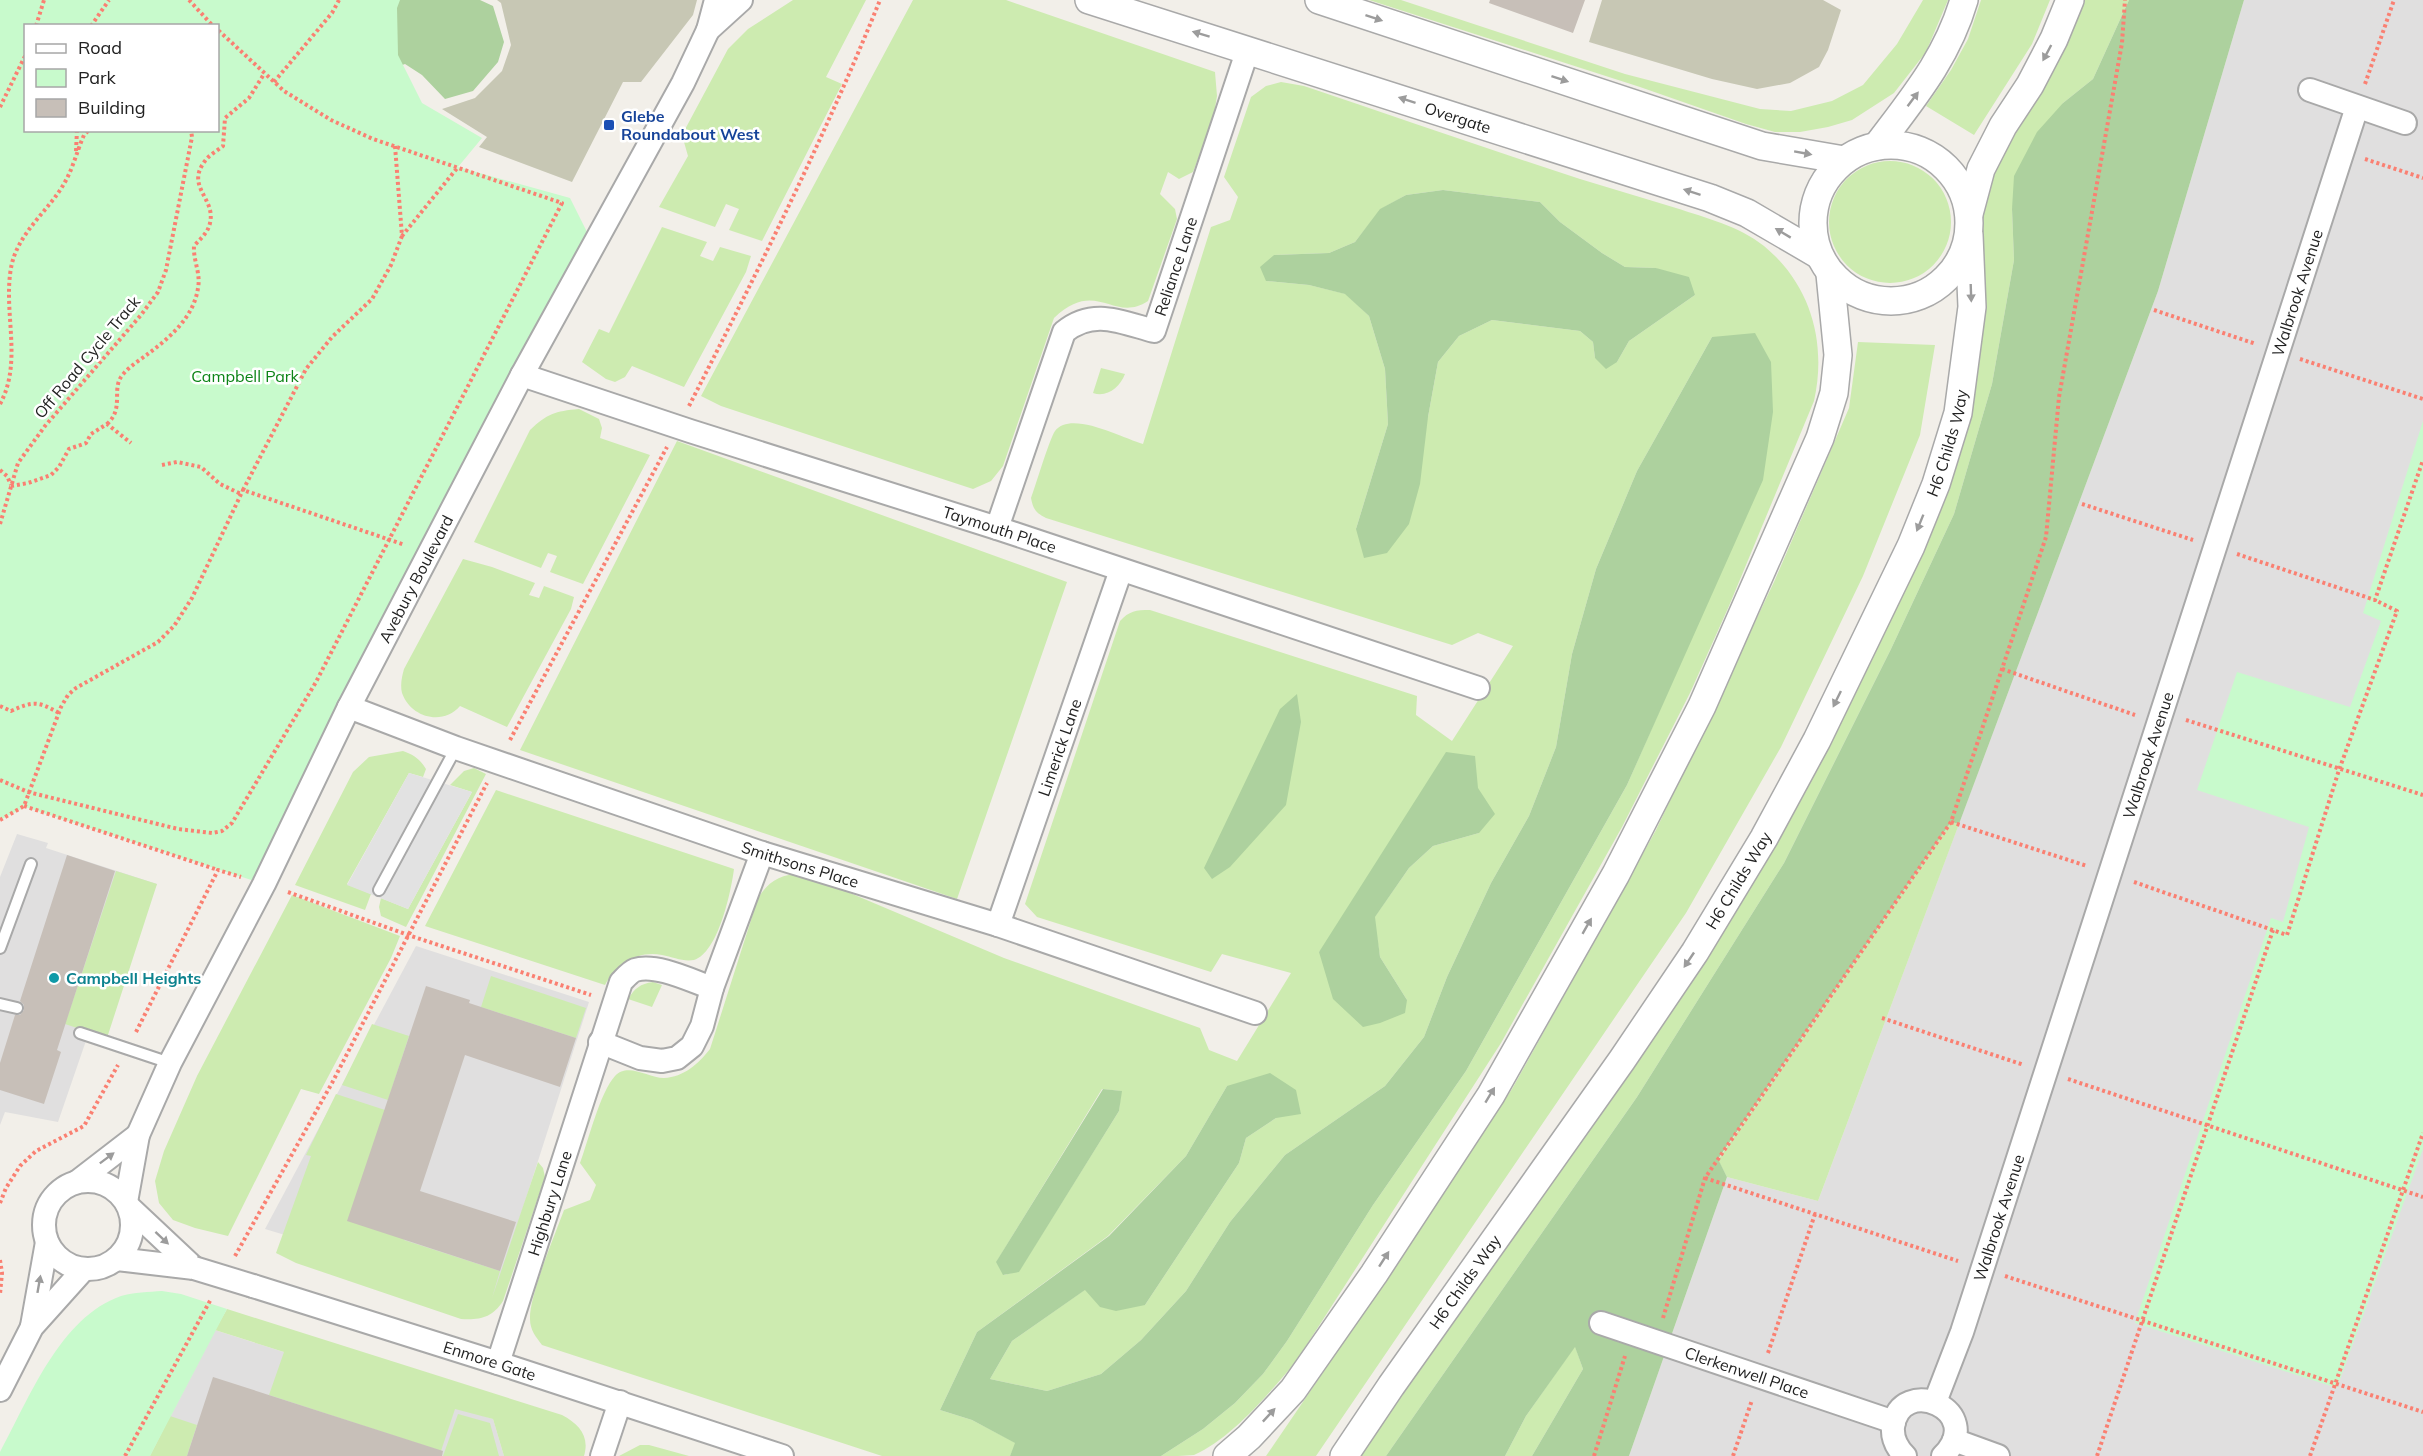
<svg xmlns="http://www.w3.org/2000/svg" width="2423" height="1456" font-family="Mulish,sans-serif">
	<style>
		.residential { fill: #e0dfdf }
		.construction { fill: #c7c7b4 }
		.grass { fill: #cdebb0; fill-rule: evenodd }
		.forest { fill: #add19e }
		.park { fill: #c8facc; fill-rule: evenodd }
		.parking { fill: #e2e2e2 }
		.building { fill: #c7bfb8 }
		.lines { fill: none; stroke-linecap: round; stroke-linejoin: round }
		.service-casing { stroke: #a9a9a9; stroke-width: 14 }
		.minor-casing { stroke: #a9a9a9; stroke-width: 26 }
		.tertiary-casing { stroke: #a9a9a9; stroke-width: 30 }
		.path { stroke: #fa8072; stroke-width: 4; stroke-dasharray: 3 3; stroke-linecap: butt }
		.service { stroke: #fff; stroke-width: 10 }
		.minor { stroke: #fff; stroke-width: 22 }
		.tertiary { stroke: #fff; stroke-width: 27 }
		.minor-bridge-casing { stroke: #a9a9a9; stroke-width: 26; stroke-linecap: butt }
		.minor-bridge { stroke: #fff; stroke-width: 22 }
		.oneway { fill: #9c9c9c }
		.transit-dot { fill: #1a4fb4; stroke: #fff; stroke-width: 2 }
		.culture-dot { fill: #0f9aa8; stroke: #fff; stroke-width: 2 }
		.labels { text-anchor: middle; stroke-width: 5; stroke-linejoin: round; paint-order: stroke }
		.transit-label { font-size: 16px; font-weight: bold; fill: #164399; stroke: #fff; text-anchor: start }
		.street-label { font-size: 16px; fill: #222; stroke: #fff }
		.park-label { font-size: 16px; fill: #0c8416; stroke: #fff }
		.culture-label { font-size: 16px; font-weight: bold; fill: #0d838f; stroke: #fff; text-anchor: start }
	</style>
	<rect width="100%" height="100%" fill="#f2efe9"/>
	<path class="residential" d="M2244 0H2423V1456H1629L1727 1177 1818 1201 2158 291Z
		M17 834 48 843 46 848 157 884 89 1032 58 1122 5 1112 0 1125V877Z
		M416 946 589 1002 494 1298 265 1229Z
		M215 1330 493 1419 504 1456H150Z"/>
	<path class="construction" d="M497 0H697L693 15 641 82H623L572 182 479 147 487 137 442 109 475 98 502 71 511 45 501 3Z
		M1602 0H1823L1841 10 1828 50 1819 67 1790 83 1757 89 1712 79 1589 42Z"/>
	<path class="grass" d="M793 0H866L826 77 842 84 762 241 729 230 739 209 726 204 715 227 659 207 688 156 682 135 728 49 748 29Z
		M913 0H1006L1215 72 1217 96 1213 120 1193 172 1179 179 1168 172 1160 194 1175 209 1177 219 1148 301C1113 324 1097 277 1054 318L1003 466 991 481 973 489 721 406 701 396Z
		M1369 0H1401L1625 74 1760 109 1791 111 1832 101 1863 85 1897 44 1923 0H1948L1926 52 1894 93 1852 120 1828 127 1800 132H1775L1746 124 1640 87Z
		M1981 0H2050L2032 44 1974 135 1926 106 1951 70 1968 39Z
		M2070 0H2129L2093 79 2063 103 2012 209 2014 260 1992 384 1954 514 1891 649 1784 863 1637 1097 1386 1456H1344L1764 838 1958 413 1969 214Z
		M1281 82 1304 86C1396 117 1488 149 1580 179 1612 189 1644 198 1676 208 1706 218 1739 226 1764 246 1811 285 1827 343 1814 401L1729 606 1690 693 1622 827 1501 1043 1295 1363C1268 1394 1232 1438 1194 1455 1185 1456 1171 1456 1161 1456L1203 1429 1235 1403 1263 1374 1287 1341 1373 1205 1466 1071 1627 785 1691 639 1712 337 1637 471 1596 569 1572 654 1556 747 1529 816 1491 883 1447 977 1424 1037 1385 1086 1285 1155 1230 1222 1186 1291 1141 1340 1101 1374 1047 1391 990 1379 1012 1341 1086 1289 1145 1305 1239 1163 1246 1138 1276 1118 1227 1086 1186 1156 1108 1236 977 1332 940 1410 972 1420 1016 1443 1010 1456H882L542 1345C536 1337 530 1330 530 1319 529 1296 555 1235 564 1210L590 1200 596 1185 580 1163C588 1142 600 1092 615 1076 628 1062 648 1078 664 1078 684 1077 698 1064 710 1049L758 898C770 879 783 873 805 874L1004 958 1200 1028 1209 1050 1237 1061 1291 973 1222 954 1211 972 1037 917 1025 904 1120 621C1129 611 1136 610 1150 610L1417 696 1416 715 1452 741 1513 646 1478 633 1452 645 1046 518C1036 513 1033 509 1031 498 1036 485 1049 440 1055 431 1071 410 1122 438 1143 444L1211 227 1230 220 1238 197 1224 177 1251 97 1266 86ZM1443 190 1540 202 1560 222 1602 253 1625 267 1656 268 1695 295 1629 341 1617 362 1595 358 1593 342 1580 331 1492 320 1459 336 1438 362 1428 417 1356 529 1388 424 1385 369 1369 316 1346 294 1309 285 1266 281 1274 255 1329 253 1355 242 1381 209 1406 195ZM1478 788 1479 833 1433 846 1409 868 1374 918 1380 957 1407 1000 1319 952ZM1102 1089 1121 1091 1119 1111 1019 1271 1004 1275 997 1261Z
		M1829 222a61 61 0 1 1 122 0a61 61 0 1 1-122 0Z
		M662 227 707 242 700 256 713 261 720 247 751 256 746 272 684 387 632 366 625 377 615 382 606 379 582 362 599 329 609 333Z
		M1858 342 1935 345 1920 435 1863 576 1781 747 1686 913 1316 1456H1266L1369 1305 1512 1089 1656 830 1774 582 1849 408Z
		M1101 368 1125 374C1120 387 1107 398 1093 393Z
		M579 409 599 419 602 428 600 438 650 455 583 584 550 572 557 556 548 553 541 568 474 542 530 430C547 414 555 411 579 409Z
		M677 441 1067 582 957 899 520 750Z
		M463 559 492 567 535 583 529 595 539 598 544 586 574 597 571 609 507 727 460 706C443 726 411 718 402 693 400 685 402 676 404 669Z
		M403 751C414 755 420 759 426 769L423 777 409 773 347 884 371 894 365 910 295 885 353 772 369 757Z
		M474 768 486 774 406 927 381 916 379 907 381 898 408 909 472 792 450 785 464 771Z
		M496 790 734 869C731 892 718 953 694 960 683 962 673 957 662 955 637 950 616 965 605 985L425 926Z
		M1951 822 1959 824 1818 1201 1727 1177 1718 1160Z
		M116 871 157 884 107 1038 65 1024Z
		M292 895 400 936 391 958 319 1094 301 1089 228 1236 195 1228 173 1220 159 1203 155 1181 164 1151 197 1076Z
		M491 976 586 1008 576 1038 481 1007Z
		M653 982 662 985 652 1007 628 999C635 988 640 984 653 982Z
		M372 1024 409 1036 388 1100 342 1085Z
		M336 1094 385 1110 404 1240 500 1271 492 1298 538 1162 543 1168 545 1177 503 1301C492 1318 480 1320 461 1319L296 1263 276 1253 311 1156 306 1155Z
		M227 1309 562 1415C579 1424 590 1436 584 1456H504L493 1419 455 1409 441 1451 269 1395 284 1352 215 1330Z
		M1575 1346 1583 1369 1532 1456H1505L1526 1416Z
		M458 1414 490 1423 499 1456H443Z
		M170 1416 197 1425 187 1456H150Z
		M640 1445H649L689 1456H619Z"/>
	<path class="forest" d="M348 0H480L493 6 504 42 498 62 473 91 445 99 422 75 405 64 366 78Z
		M2129 0H2244L2158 291 1959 824 1951 822 1718 1159 1727 1177 1629 1456H1532L1583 1369 1575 1347 1526 1416 1505 1456H1386L1637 1097 1784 863 1891 649 1954 514 1992 384 2014 260 2012 209 2014 176 2037 132 2063 103 2093 79Z
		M1443 190 1540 202 1560 222 1602 253 1625 267 1656 268 1689 277 1695 295 1629 341 1617 362 1606 369 1595 358 1593 342 1580 331 1492 320 1459 336 1438 362 1428 417 1420 484 1409 524 1387 553 1364 558 1356 529 1388 424 1385 369 1369 316 1345 294 1309 285 1266 281 1260 267 1274 255 1329 253 1355 242 1380 209 1406 195Z
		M1755 333 1771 362 1773 412 1763 480 1627 785 1466 1071 1373 1205 1287 1341 1263 1374 1235 1403 1203 1429 1161 1456H1010L1015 1443 972 1420 940 1410 977 1332 1109 1236 1186 1156 1227 1086 1270 1073 1296 1090 1301 1114 1276 1118 1246 1138 1239 1163 1145 1305 1116 1311 1100 1307 1085 1290 1012 1341 990 1379 1047 1391 1101 1374 1141 1340 1186 1291 1230 1222 1285 1155 1385 1086 1424 1037 1447 977 1491 883 1529 816 1556 747 1572 654 1596 569 1637 471 1712 337Z
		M1297 694 1301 722 1286 805 1230 867 1212 879 1204 868 1280 709Z
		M1446 752 1475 756 1478 788 1495 814 1479 833 1433 846 1409 868 1375 917 1380 957 1407 1000 1405 1013 1380 1023 1363 1027 1333 999 1319 952Z
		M1103 1089 1122 1091 1119 1111 1019 1272 1003 1275 996 1262Z"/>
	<path class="park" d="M0 0H400L397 8 398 55 422 103 482 138 458 167 570 198 594 246 264 884 25 807 0 820ZM26 26H218V130H26Z
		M2423 421V1149L2337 1388 2135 1323 2271 918 2283 922 2309 827 2197 790 2237 672 2350 707 2381 621 2363 613Z
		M162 1291 181 1294 227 1309 150 1456H0V1452C29 1399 60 1317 121 1296 134 1292 149 1292 162 1291Z"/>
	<path class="parking" d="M409 773 472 792 408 909 347 885Z"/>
	<path class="building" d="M1490 0H1585L1573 33 1489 3Z
		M67 855 115 871 57 1050 61 1052 44 1104 0 1090V1063L15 1015H20L24 1010V1005L20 1001Z
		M426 986 470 1000 469 1003 576 1038 560 1087 465 1055 420 1191 516 1222 500 1271 347 1221Z
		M213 1377 443 1451 442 1456H187Z"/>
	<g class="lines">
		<defs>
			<path id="service" d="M379 890 456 748
				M0 948 31 864
				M0 1004 17 1008
				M80 1033 170 1063"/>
			<g id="minor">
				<path d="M708 30 741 0"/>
				<path d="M2310 90 2405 123"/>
				<path id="s1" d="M522 375 690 431 997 528 1478 688"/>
				<path id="s2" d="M997 528 1064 332C1093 308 1121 322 1154 331L1248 49"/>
				<path id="s3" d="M349 707 456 748 762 853 998 925 1255 1013"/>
				<path id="s4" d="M998 925 1121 570"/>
				<path d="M600 1042 640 1058 662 1061 677 1058 692 1046 702 1026 712 988 762 853"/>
				<circle cx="88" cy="1225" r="44"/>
				<path d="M77 1182 138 1135"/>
				<path id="s5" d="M126 1202 138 1135 170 1063 264 884 349 707 522 375 683 83 708 30 716 0"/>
				<path d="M129 1207 194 1268"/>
				<path d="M117 1259 194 1268"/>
				<path id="s6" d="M253 1286 498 1363 782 1456"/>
				<path id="s7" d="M1601 1323 1894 1422"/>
				<path d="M32 1326 47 1242"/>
				<path id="s8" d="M498 1363 621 982C625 978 630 972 635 970 656 963 692 981 712 988"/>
				<path d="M0 1390 32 1327 84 1269"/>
				<path id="s9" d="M1935 1402 1962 1332 2357 107"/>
				<path d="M1954 1440 1998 1456"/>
				<path d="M602 1456 620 1402"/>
				<path d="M1905 1456C1897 1448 1892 1439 1893 1427 1900 1373 1988 1411 1943 1456"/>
			</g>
			<g id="tertiary">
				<path id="s10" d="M1089 0 1710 198 1747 213 1819 255"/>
				<path d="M1319 0 1762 146 1844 160"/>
				<circle cx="1891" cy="223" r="78"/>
				<path d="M1877 146C1913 98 1947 58 1964 0"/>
				<path d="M1969 214 1981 169 2003 126 2030 85 2054 39 2070 0"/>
				<path d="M1227 1456 1249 1437 1293 1390 1374 1274 1491 1095 1616 874 1702 706 1820 438 1834 393 1838 355 1830 274"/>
				<path id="s11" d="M1344 1456 1391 1386 1622 1060 1695 952 1764 838 1817 740 1911 546 1936 484 1958 413 1972 307 1969 235"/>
			</g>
		</defs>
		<use href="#service" class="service-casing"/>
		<use href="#minor" class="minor-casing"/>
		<use href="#tertiary" class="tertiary-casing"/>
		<path class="path" d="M189 0 213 26
			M36 26 44 0
			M91 26 109 0
			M26 37V41
			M274 82 332 13 339 0
			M2365 84 2394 0
			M0 107 26 54
			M395 146 402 236 458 167
			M76 151 77 130
			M2365 159 2423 178
			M402 236 391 265 372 299 332 337 306 369 243 490 405 545
			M2154 310 2256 344
			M2300 359 2423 399
			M0 404C23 362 3 313 11 268 17 233 49 211 65 182 73 168 77 151 84 135L89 130
			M689 406C757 273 824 139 880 0
			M107 424C124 409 112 391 121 377 128 367 140 360 149 353 171 337 194 316 198 288 201 274 193 260 194 246 200 239 208 233 210 223 216 198 185 187 205 161 209 155 217 151 223 146L225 118 249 98 264 74
			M162 465 177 462 201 467 220 484 241 494
			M0 470 7 476 11 485
			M11 486 28 483 51 475 59 467 69 449 86 443 91 434 107 424 131 443
			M2082 504 2193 540
			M0 524 18 463 45 426 141 315 158 292 166 270 192 137 191 130
			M2237 554 2375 600 2423 460
			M2002 669 2135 715
			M0 706 11 711C33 701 38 701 59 713
			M2186 720 2423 795
			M510 740 667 447
			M0 780 28 792 178 829 212 833 222 831 232 823 316 682 562 203 373 139 331 120 284 91 218 30
			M24 806 218 870
			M0 820 24 806 61 707 68 695 76 688 158 642 174 626 192 598 243 490
			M1951 822 2087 866
			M2134 882 2287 935 2339 770 2397 611 2375 600
			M288 892 408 935 591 995
			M1882 1018 2024 1065
			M136 1032 218 870 241 877
			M2068 1079 2423 1197
			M1705 1178 1958 1261
			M0 1203 6 1188 20 1166 36 1151 84 1126 118 1065
			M235 1256 332 1083 487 783
			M0 1260 2 1273 0 1294
			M2005 1276 2423 1412
			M1663 1318 1705 1178 1951 822 2046 537 2059 397 2122 43 2125 0
			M1768 1353 1815 1214
			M125 1456 211 1299
			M1594 1456 1625 1356
			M1733 1456 1752 1400
			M2097 1456 2273 930
			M2310 1456 2423 1133"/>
		<use href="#service" class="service"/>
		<use href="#minor" class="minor"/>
		<use href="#tertiary" class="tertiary"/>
		<defs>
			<path id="minor-bridge" d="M194 1268 253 1286"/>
		</defs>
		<use href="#minor-bridge" class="minor-bridge-casing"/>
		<use href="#minor-bridge" class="minor-bridge"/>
	</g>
	<defs><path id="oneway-solid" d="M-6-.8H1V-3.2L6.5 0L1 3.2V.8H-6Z" transform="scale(1.5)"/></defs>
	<g class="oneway">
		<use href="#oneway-solid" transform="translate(1374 18) rotate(18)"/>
		<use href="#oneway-solid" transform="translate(1201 34) rotate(-163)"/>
		<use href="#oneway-solid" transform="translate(2047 53) rotate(118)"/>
		<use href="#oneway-solid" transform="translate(1560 79) rotate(18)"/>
		<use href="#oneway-solid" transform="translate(1913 99) rotate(-53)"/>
		<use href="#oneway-solid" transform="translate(1407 100) rotate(-162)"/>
		<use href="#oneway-solid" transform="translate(1803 153) rotate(10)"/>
		<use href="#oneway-solid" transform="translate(1692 192) rotate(-162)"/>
		<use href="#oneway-solid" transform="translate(1783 233) rotate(-149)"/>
		<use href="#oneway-solid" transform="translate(1971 293) rotate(88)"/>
		<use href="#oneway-solid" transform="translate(1920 523) rotate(112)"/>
		<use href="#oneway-solid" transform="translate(1837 699) rotate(116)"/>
		<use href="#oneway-solid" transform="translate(1587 926) rotate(-60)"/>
		<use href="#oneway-solid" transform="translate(1689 960) rotate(124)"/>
		<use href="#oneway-solid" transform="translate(1490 1095) rotate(-59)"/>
		<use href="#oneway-solid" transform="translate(107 1158) rotate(-37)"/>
		<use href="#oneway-solid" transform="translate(162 1238) rotate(43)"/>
		<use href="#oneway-solid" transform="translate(1384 1259) rotate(-57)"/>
		<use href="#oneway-solid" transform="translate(39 1284) rotate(-80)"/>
		<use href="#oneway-solid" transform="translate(1269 1415) rotate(-47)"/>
	</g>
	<rect class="transit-dot" x="603" y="119" width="12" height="12" rx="3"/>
	<circle class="culture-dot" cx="54" cy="978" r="6"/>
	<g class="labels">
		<g class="transit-label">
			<text x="621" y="122">Glebe<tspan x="621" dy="18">Roundabout West</tspan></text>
		</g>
		<g class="street-label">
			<text dy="6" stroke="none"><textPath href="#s10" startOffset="387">Overgate</textPath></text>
			<text dy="6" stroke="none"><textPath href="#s2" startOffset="370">Reliance Lane</textPath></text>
			<text dy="6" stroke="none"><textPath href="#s9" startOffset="1167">Walbrook Avenue</textPath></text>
			<text transform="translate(87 357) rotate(-50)" y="6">Off Road Cycle Track</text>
			<text dy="6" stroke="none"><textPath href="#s11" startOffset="1184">H6 Childs Way</textPath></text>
			<text dy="6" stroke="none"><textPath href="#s1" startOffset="502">Taymouth Place</textPath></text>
			<text dy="6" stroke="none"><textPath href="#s5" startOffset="690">Avebury Boulevard</textPath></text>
			<text dy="6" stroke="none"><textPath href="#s4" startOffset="188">Limerick Lane</textPath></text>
			<text dy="6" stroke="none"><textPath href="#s9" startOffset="681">Walbrook Avenue</textPath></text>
			<text dy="6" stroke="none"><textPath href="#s3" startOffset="478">Smithsons Place</textPath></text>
			<text dy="6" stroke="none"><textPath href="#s11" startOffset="698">H6 Childs Way</textPath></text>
			<text dy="6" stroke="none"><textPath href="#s8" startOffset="168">Highbury Lane</textPath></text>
			<text dy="6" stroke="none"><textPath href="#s9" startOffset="195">Walbrook Avenue</textPath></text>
			<text dy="6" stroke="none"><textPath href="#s11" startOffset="212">H6 Childs Way</textPath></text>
			<text dy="6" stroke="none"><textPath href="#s6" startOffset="248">Enmore Gate</textPath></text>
			<text dy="6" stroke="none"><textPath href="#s7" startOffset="154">Clerkenwell Place</textPath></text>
		</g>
		<g class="park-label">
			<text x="245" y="382">Campbell Park</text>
		</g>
		<g class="culture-label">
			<text x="66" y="984">Campbell Heights</text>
		</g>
	</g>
	<rect x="24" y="24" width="195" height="108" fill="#ffffff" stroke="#a7a7a7" stroke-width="1.5"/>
	<rect x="36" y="44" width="30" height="9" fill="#ffffff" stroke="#a7a7a7" stroke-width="1.5"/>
	<text x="78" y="54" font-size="18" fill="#222222">Road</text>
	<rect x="36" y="69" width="30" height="18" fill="#c8facc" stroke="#a7a7a7" stroke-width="1.5"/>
	<text x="78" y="84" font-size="18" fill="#222222">Park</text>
	<rect x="36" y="99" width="30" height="18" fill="#c7bfb8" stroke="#a7a7a7" stroke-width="1.5"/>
	<text x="78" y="114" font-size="18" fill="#222222">Building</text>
</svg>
